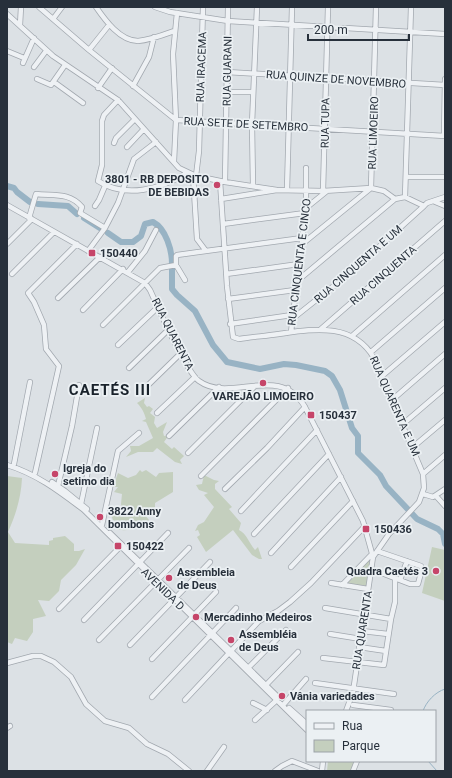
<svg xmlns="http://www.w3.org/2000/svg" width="452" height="778" font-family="Roboto,sans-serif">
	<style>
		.green { fill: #c4cfbe }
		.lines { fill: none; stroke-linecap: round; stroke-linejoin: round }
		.stream { stroke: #98b3c4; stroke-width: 1 }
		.river { stroke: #98b3c4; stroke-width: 6 }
		.minor-casing { stroke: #a2a8af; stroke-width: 6 }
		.minor { stroke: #eef1f4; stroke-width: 4.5 }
		.poi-dot { fill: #c64569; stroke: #ebf0f3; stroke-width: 1.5 }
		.labels { text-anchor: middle; stroke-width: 3.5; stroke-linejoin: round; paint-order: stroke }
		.street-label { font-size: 11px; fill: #27303b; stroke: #ebf0f3 }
		.poi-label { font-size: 11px; font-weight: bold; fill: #27303b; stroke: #ebf0f3; text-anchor: start }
		.district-label { font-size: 15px; font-weight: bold; letter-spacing: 1px; fill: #19222b; stroke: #ebf0f3 }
	</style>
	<rect width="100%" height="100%" fill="#dce1e5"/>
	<path class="green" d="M145 398 144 403 147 407 149 406 153 409 150 413 155 417 154 423 157 428 167 422 163 432 164 436 169 435 164 442 172 449 174 447 184 456 180 460 182 464 175 462 157 448 153 452H138L126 457 131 451 130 446H139L153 438 146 422 142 421 146 419C144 412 142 408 137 403Z
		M140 470 142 472 146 470 156 477 159 473 173 472V492L155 503V515H145L149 520C138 529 127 532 115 529L116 521 113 520 111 515 113 512 117 516 122 509 121 504 122 494 114 492 118 487H113L118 473 128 478 136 475Z
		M204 475 214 480 219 481 215 484V489L232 507 229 509 241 523 239 530C247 534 249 543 255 550L258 547 262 559H259L252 555 233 530 206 552 197 537 200 535 198 530 195 531 198 525 204 522 214 507 204 495 208 493 199 490 196 485 202 484Z
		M7 476 22 478C21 498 16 514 8 532L15 543 49 545V541L53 540V538L65 536 74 544V551H79L85 549 76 565 61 580 59 591 49 601 38 600 46 616 33 619V632L27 641 15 638 12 644 7 642Z
		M432 547 445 550V601L422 593Z
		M370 558 368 586 347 584Z
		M328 761H357L353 771H327Z"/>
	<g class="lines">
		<path class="stream" d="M423 711C426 702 435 692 445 689
			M428 761 437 771"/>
		<path class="river" d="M7 186 14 188 17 192 30 202
			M38 204 68 206 77 214
			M84 218 103 230
			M108 233 121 242H133L141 236 145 224 153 222C166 229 172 250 172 264
			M172 266V289L177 295 195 311 213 345 227 362 260 369 284 364 296 365 325 371 332 376 340 390 352 428 358 436V453L380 475 386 486 417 519 438 529 443 534 445 544"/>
		<defs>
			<path id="minor" d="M39 7 89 50 176 120 445 136
				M96 7C105 20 120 41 138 41 150 40 163 35 174 31
				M155 7 170 12 228 21 445 34
				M7 14 53 56 118 100 179 168 196 176 225 182 277 190
				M53 19 62 7
				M20 25 21 7
				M89 50 109 25
				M7 51 24 58
				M23 63 34 38
				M34 67 46 51
				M227 72 445 85
				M37 79 51 85 65 65
				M54 82 83 103
				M133 86 149 57 154 37
				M98 88 112 68
				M227 92H253
				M118 100 104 115 102 121V165L98 181C126 199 161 189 187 173
				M444 136 445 79
				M114 143 116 138 135 119
				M127 147 143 130
				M174 161 176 120 173 54 177 13
				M193 175 197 239 206 251 302 238
				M196 176 199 151 203 7
				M406 177H445
				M220 181 227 286 233 337 239 339C252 337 265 336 279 334 314 329 353 322 374 358L423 474 424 488 419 502 389 534 373 557 353 692 346 711
				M225 182 228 7
				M253 186 252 124 257 7
				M287 190 292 7
				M323 191 328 7
				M405 197 411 7
				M221 199 277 190 323 191 371 188 384 191 395 199
				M433 201 445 206
				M7 205 145 283 150 290C158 307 186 372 199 381 231 404 279 362 305 407L363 521 373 557
				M95 206 99 200 105 186
				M306 208 327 191
				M29 218 36 194C54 196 69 192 82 207L80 213 105 228
				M223 224 305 213
				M7 244 32 219
				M301 245 371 188 376 7
				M88 251 105 228 118 203 134 159 156 142
				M176 265V256L177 255 206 251
				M128 272 145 251 156 230
				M12 274 54 232
				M226 274 299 264
				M296 282 395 199 405 197 424 206 427 203 445 197
				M58 298 100 257
				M228 299 295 290
				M83 310 123 269
				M291 320 350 273 424 206
				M230 324 292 315
				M103 325 160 268 176 265 185 280
				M321 329 445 221
				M291 332 306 208V168
				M352 336 445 255
				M118 345 158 307
				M371 352 445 288
				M129 368 169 329
				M382 376 445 322
				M141 392 181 353
				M392 400 445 354
				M157 413 195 377
				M403 424 445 388
				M169 436 219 387
				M413 447 445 420
				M188 453 254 387
				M14 464 30 382
				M7 465C37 474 60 492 84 510L307 730
				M35 473 59 366 46 349 44 325 34 302 28 293 77 244
				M423 474 445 455
				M201 476 288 388
				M52 482 65 491 87 509
				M58 486 72 426 79 385
				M225 489 267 448 305 407
				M423 494 433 497 445 489
				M436 496 445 506
				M81 504 97 428
				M241 511 317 430
				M102 525 118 451 139 433
				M110 533 277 696
				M254 534 329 454
				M271 553 341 477
				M291 567 353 501
				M371 569 410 584H418L422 569 421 566 377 551
				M400 580 407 561
				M331 583 368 589
				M342 585 372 554
				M325 608 391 619
				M59 609 121 546
				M84 620 168 533
				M362 631 388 634
				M330 634 361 639
				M99 640 189 548
				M130 645 210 562
				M359 647 386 651
				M323 658 384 665 391 619 395 602V579
				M152 659 216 592
				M7 663 33 656H41L54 662 71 677 86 704 105 721 129 728 147 744 168 754 189 771
				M248 668 286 630
				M315 683 394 694
				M266 685 298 652
				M152 697 236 608
				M185 700 259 621 278 611 290 602 311 583 365 526
				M253 703 267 710
				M284 704 306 679
				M353 705 391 710
				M289 708 307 724
				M255 720 279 698
				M7 728 10 726
				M207 771 224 747
				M275 771 282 766 292 761 318 771
				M322 771 323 761
				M353 771 357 761"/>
		</defs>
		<use href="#minor" class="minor-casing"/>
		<use href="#minor" class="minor"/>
	</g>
	<g class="poi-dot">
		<circle cx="217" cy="185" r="4"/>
		<rect x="88" y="249" width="8" height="8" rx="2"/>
		<circle cx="263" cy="383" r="4"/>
		<rect x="307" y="411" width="8" height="8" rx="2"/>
		<circle cx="55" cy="474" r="4"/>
		<circle cx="100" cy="517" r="4"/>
		<rect x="362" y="525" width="8" height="8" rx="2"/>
		<rect x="114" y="542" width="8" height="8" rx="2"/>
		<circle cx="436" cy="571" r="4"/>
		<circle cx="169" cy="578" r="4"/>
		<circle cx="196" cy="617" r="4"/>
		<circle cx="231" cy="640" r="4"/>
		<circle cx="282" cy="696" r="4"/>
	</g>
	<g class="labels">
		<g class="street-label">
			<text transform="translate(201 67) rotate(-88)" y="4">RUA IRACEMA</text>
			<text transform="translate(227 71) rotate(-89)" y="4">RUA GUARANI</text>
			<text transform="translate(336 79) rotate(4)" y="4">RUA QUINZE DE NOVEMBRO</text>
			<text transform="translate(325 123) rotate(-89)" y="4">RUA TUPA</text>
			<text transform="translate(246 124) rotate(3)" y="4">RUA SETE DE SETEMBRO</text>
			<text transform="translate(373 133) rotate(-88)" y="4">RUA LIMOEIRO</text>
			<text transform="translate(299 262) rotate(-83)" y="4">RUA CINQUENTA E CINCO</text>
			<text transform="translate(358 264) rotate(-41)" y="4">RUA CINQUENTA E UM</text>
			<text transform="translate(383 275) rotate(-41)" y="4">RUA CINQUENTA</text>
			<text transform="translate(173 334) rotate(63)" y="4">RUA QUARENTA</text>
			<text transform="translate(395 406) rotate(66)" y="4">RUA QUARENTA E UM</text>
			<text transform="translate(163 589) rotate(44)" y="4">AVENIDA D</text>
			<text transform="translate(362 630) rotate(-81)" y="4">RUA QUARENTA</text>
		</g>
		<g class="poi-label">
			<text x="209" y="183" text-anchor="end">3801 - RB DEPOSITO<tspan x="209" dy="13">DE BEBIDAS</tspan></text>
			<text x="100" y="257">150440</text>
			<text x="263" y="400" text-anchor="middle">VAREJÃO LIMOEIRO</text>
			<text x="319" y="419">150437</text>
			<text x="63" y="472">Igreja do<tspan x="63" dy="13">setimo dia</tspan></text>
			<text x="108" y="515">3822 Anny<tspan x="108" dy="13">bombons</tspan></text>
			<text x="374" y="533">150436</text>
			<text x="126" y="550">150422</text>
			<text x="428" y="575" text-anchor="end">Quadra Caetés 3</text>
			<text x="177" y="576">Assembleia<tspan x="177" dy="13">de Deus</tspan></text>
			<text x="204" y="621">Mercadinho Medeiros</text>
			<text x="239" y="638">Assembléia<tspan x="239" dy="13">de Deus</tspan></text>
			<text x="290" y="700">Vânia variedades</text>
		</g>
		<g class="district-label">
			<text x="110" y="395">CAETÉS III</text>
		</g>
	</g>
	<rect width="452" height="778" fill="none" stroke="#27303b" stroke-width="16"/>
	<rect x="306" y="710" width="130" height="52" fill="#ebf0f3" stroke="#9da3a9"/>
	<rect x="314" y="723" width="20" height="6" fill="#eef1f4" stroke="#9da3a9"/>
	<text x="342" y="730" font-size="12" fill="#27303b">Rua</text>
	<rect x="314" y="740" width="20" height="12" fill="#c4cfbe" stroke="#9da3a9"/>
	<text x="342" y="750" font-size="12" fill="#27303b">Parque</text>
	<path d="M308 34v6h101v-6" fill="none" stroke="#27303b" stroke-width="2"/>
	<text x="314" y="34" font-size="12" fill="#27303b" stroke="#ebf0f3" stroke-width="3" paint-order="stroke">200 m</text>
</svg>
